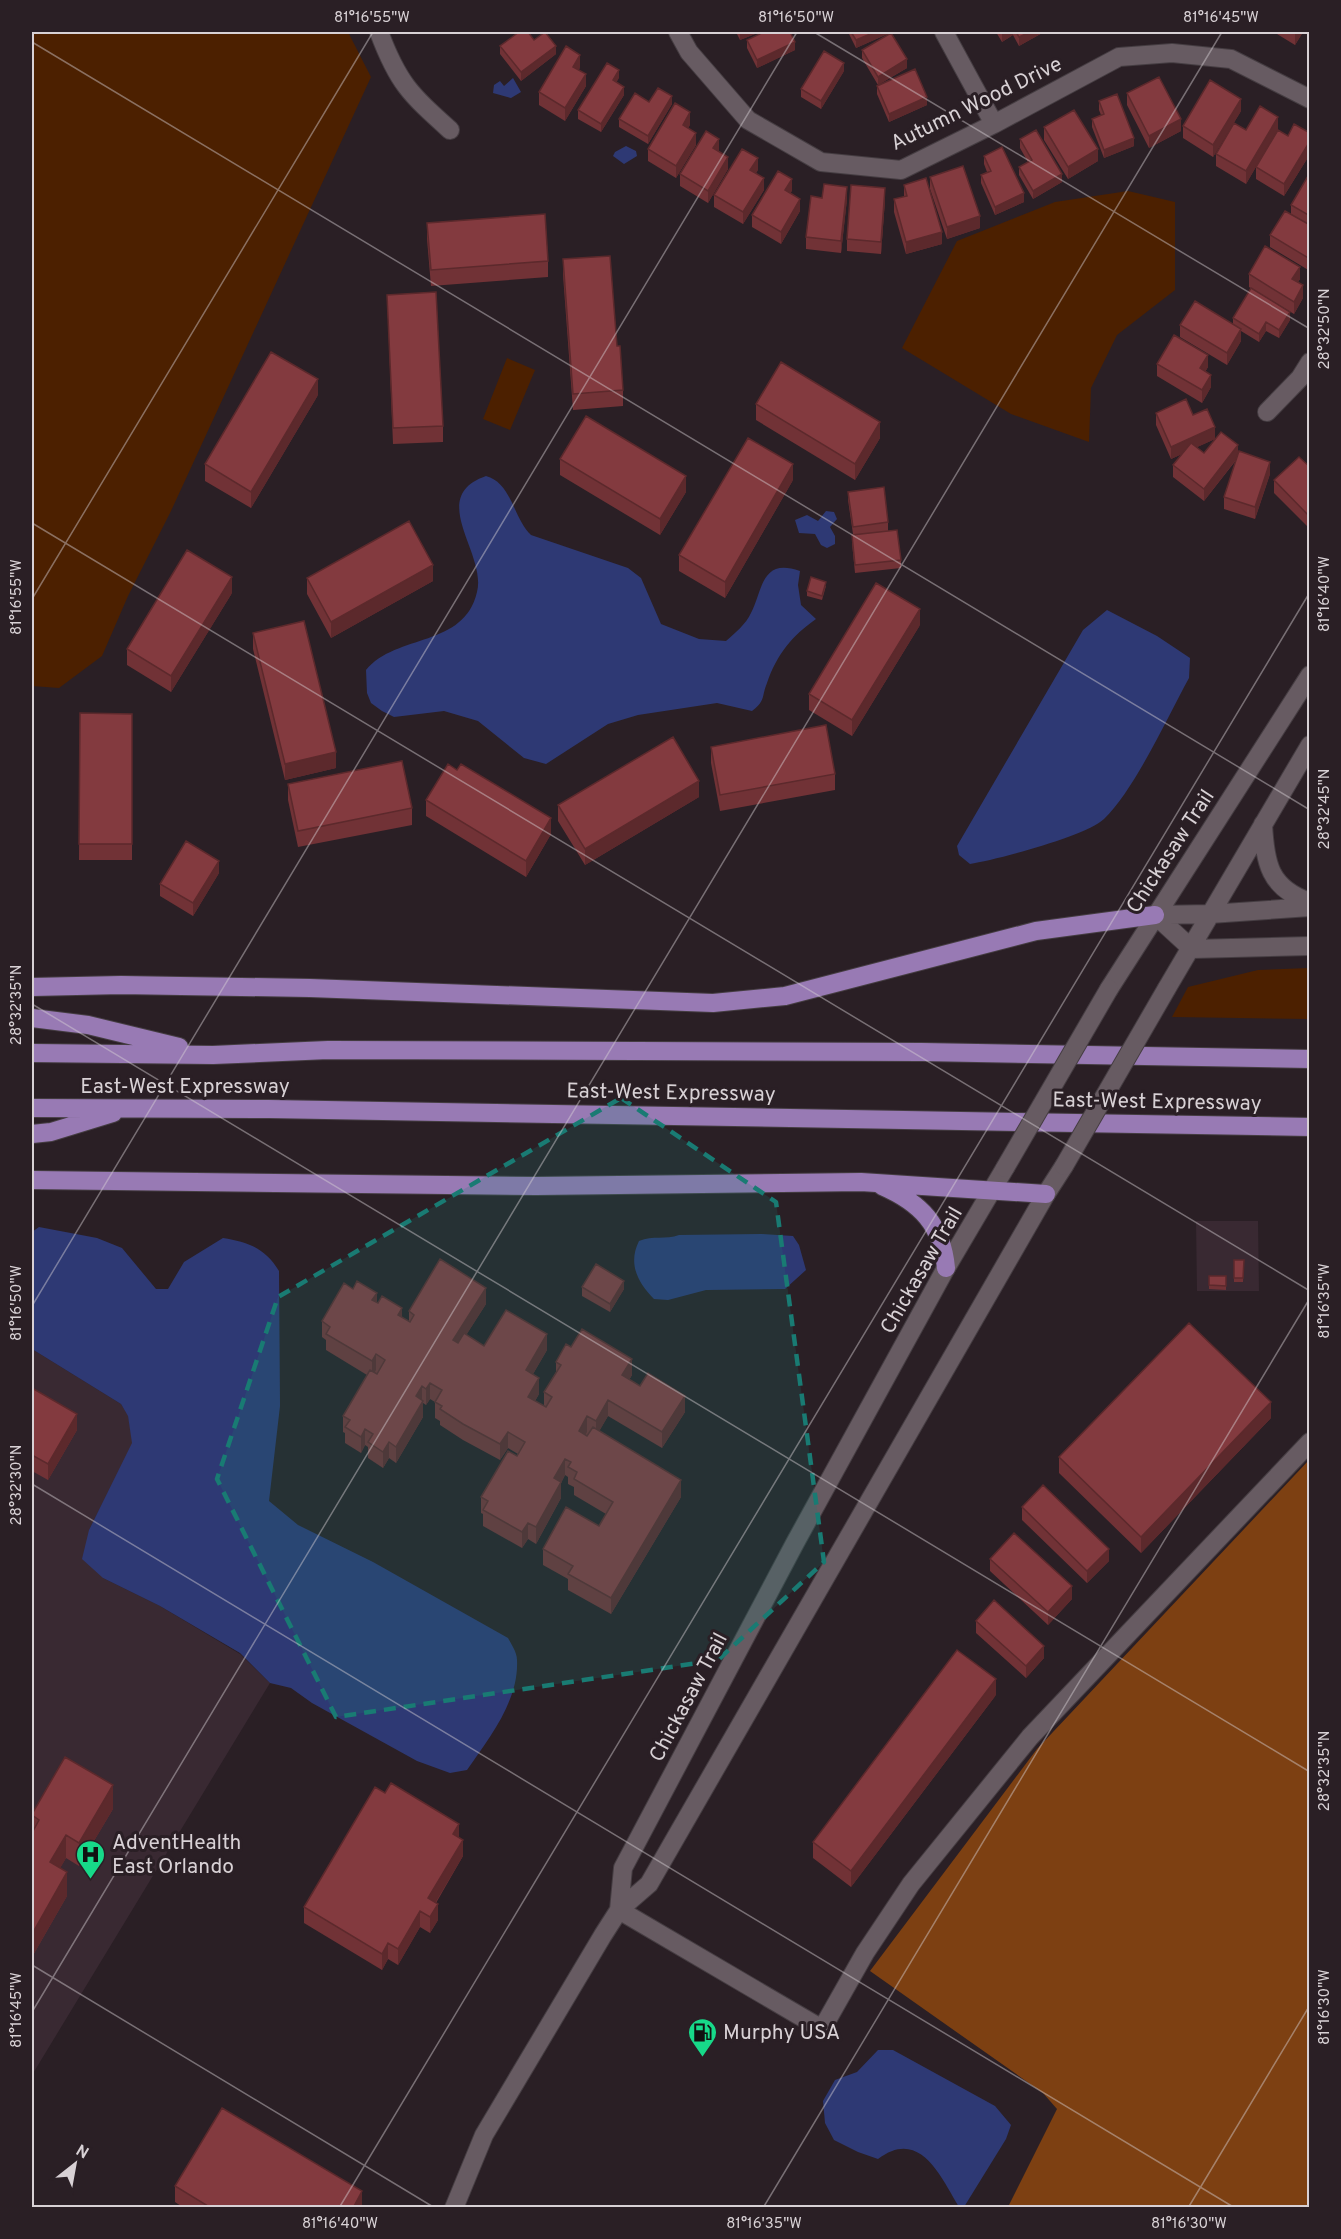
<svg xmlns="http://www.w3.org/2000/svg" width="1341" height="2239" font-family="Overpass,sans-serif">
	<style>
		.built { fill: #392932 }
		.green { fill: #4c2000 }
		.forest { fill: #7d4012 }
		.water { fill: #2e3974 }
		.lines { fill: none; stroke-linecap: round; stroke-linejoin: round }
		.minor-casing { stroke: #453d42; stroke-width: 20 }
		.highway-casing { stroke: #453d42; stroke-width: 20 }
		.minor { stroke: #675b62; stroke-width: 18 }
		.highway { stroke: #987ab4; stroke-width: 18 }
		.minor-bridge-casing { stroke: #453d42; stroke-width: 20; stroke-linecap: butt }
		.minor-bridge { stroke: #675b62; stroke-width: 18 }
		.wall { fill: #713236 }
		.shaded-wall { fill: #5c292c }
		.building { fill: #833a3f; stroke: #5c292c; stroke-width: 1.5 }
		.marked { fill: #197b73; fill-opacity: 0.2; stroke: #197b73; stroke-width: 4.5; stroke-dasharray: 12 8; stroke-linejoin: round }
		.ticks { fill: none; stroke: #d8d1d5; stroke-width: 1.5; stroke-opacity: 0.45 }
		.labels { text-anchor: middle; stroke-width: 6; stroke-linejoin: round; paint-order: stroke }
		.street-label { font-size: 21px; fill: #d8d1d5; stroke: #2a1f25 }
		.poi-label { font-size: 21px; fill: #d8d1d5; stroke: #2a1f25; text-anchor: start }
		.neatline { fill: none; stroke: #d8d1d5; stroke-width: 2 }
		.ticks-label { font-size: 15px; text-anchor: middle; fill: #d8d1d5 }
	</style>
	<rect width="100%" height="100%" fill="#2a1f25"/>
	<path class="built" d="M1196 1221H1258L1259 1291H1197Z
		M32 1349 121 1404 128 1415 133 1443 89 1530 103 1578 160 1606 240 1654 270 1683 32 2075Z"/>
	<path class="green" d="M32 32H348L371 77 171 511 128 596 102 656 59 688 32 686Z
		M1128 191 1175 202V290L1117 335 1091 388 1089 442 1011 414 902 348 957 241 1055 202Z
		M507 358 535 370 510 430 483 419Z
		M1309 968V1019L1172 1017 1188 987 1258 970Z"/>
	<path class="forest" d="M1309 1460V2207H1008L1057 2109 1043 2093 870 1971 1037 1749Z"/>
	<path class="water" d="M513 78 521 92 511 98 493 93 494 85 500 81 504 86Z
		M626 146 636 151 637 156 624 164 613 156 615 152Z
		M486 476C512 483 513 518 531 535L628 568 641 578 661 624 699 639 726 641C735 633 746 624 751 613 763 590 761 557 800 571L798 585 801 605 816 619C792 636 777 654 767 683 761 698 766 700 752 711L717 703 638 715 608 724 546 764 524 758 478 721 444 711 394 717 382 711 371 703 367 693 366 670C397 633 464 648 477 592 487 553 426 497 486 476Z
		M826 511 834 512 837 519 830 527 835 536V544L827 548 821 545 815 534 799 533 795 520 807 515 818 521Z
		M1107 610 1157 636 1190 658 1189 678C1167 718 1135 789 1104 819 1086 836 996 860 970 864L959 855 957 846 1083 630Z
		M39 1227 97 1238 122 1248 156 1289H168L184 1262 223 1238C248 1242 265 1248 279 1271L280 1406 269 1501 298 1525 373 1562 508 1638C511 1644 517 1652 517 1660 519 1701 489 1738 467 1770L450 1773 417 1761 312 1703 291 1688 270 1683 240 1653 160 1606 103 1578 82 1559 89 1530 132 1443 128 1416 121 1404 32 1349V1232Z
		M762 1234 793 1236 799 1245 806 1270 785 1289 706 1290 668 1300 654 1299C637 1282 628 1263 639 1241 653 1235 666 1240 679 1235Z
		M878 2050H893L995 2106 1011 2125 1006 2139 964 2207H959C941 2177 920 2127 878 2159L858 2152 834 2140 825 2123 823 2101 835 2080 857 2072Z"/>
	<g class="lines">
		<defs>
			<path id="minor" d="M379 32C398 83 410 94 450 130
				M678 32 689 52 748 120 821 162 901 170 994 124 1119 57 1172 53 1231 59 1310 99
				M944 32 994 124
				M1267 412 1300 378 1310 362
				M1263 824C1265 863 1269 888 1310 902
				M1155 915 1192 949 1310 946
				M1155 915 1210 914 1310 907
				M1167 988 1310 745
				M1109 989 1310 675
				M619 1910 822 2029 865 1953 911 1884 1030 1737 1310 1442
				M619 1910 623 1868 795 1543 946 1268 1005 1168
				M454 2208 484 2135 603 1935 619 1910 649 1884 1046 1194 1064 1166"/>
			<path id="highway" d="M32 987 121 985 310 988 713 1003 785 996 1036 931 1155 915
				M32 1018 88 1025 179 1047
				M32 1053 213 1055 328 1050 922 1052 1310 1059
				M32 1108 269 1109 1310 1127
				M32 1134 51 1132 113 1113
				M32 1180 536 1186 861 1182 1046 1194
				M882 1186C921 1203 942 1225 946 1268"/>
		</defs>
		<use href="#minor" class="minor-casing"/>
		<use href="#highway" class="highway-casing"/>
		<use href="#minor" class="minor"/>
		<use href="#highway" class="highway"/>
		<defs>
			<path id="minor-bridge" d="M1064 1166 1167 988
				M1005 1168 1109 989"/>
		</defs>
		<use href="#minor-bridge" class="minor-bridge-casing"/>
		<use href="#minor-bridge" class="minor-bridge"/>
	</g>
	<path class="wall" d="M736 32H760L740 40Z
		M848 32H892L856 48Z
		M996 32H1044L1019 46 1013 35 1002 42Z
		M1277 32H1310V36L1303 32 1295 45 1277 34Z
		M534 40 556 54 521 81 500 54V46Z
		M747 40 795 50 757 68 747 48Z
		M862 50 907 68 878 85 862 58Z
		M580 67 579 70 586 86 565 121 539 105V92Z
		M844 71 821 109 801 97V89Z
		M619 78 616 82 624 95 601 132 578 119V110Z
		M877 86 927 105 889 122 877 94Z
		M1127 93 1181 131 1149 148 1127 105Z
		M1099 101 1134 146 1104 158 1092 127V119L1101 115 1099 110Z
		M649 102 672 104 648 144 619 127V119Z
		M1241 111 1213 157 1183 138V126Z
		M690 125 688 128 696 145 676 178 648 161V149Z
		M1044 127 1098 161 1068 179 1044 140Z
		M1278 129 1246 184 1216 166V154L1246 130Z
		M1310 133V154L1284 196 1256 179V167L1288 136Z
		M1020 139 1062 182 1033 199 1019 175V167L1028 162 1020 148Z
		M719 151 728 169 708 203 680 186V174Z
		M984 156 1024 202 995 215 981 183V175L987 172 984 164Z
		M758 170 756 173 764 190 743 224 714 207V195Z
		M930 177 980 228 947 239 930 189Z
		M1310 177V271L1270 247V235L1291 214V205Z
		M904 185 942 244 906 254 894 212V199L904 197Z
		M792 191 790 193 800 211 781 244 752 227V215Z
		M847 199 841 253 806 249V237Z
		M885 200 881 254 847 251V239Z
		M427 223 548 261V277L431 286 427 239Z
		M563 259 617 346 623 390V406L573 410 563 275Z
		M1249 274 1300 279 1298 282 1303 298 1294 314 1249 287Z
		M387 295 443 426V442L393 444Z
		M1233 318 1290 320 1279 338 1266 331 1259 342 1241 331V341L1227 365 1180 337V325L1233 324Z
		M1157 364 1208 367 1205 372 1211 387 1202 403 1157 376Z
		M318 395 251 508 205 481V464Z
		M756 404 880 438 855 480 756 420Z
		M1156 413 1193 415 1215 439 1197 447 1204 453 1238 455 1270 474 1255 519 1224 509V497L1237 459 1204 501 1173 477V465L1182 454 1171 459 1156 425Z
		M560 459 686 492 660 535 560 475Z
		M1310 467V529L1274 493V480Z
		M793 480 725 598 679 571V555Z
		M848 492 888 522V530L901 560V568L855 573 852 543V535L853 534 848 500Z
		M307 578 433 581 331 638 307 594Z
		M826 586 822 600 807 596V591Z
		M232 593 171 692 127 665V649Z
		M920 625 852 736 809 710V694Z
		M253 633 336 768 285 780 253 649Z
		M80 713 132 714V860H79Z
		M711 747 835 774V790L720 811 711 763Z
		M288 784 412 808V825L298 847 288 800Z
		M699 797 585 865 558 821V805Z
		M426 800 551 834 526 877 426 816Z
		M219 873 193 916 160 896V884Z
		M1234 1260H1244L1243 1282H1234Z
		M1209 1276H1226V1290L1209 1289Z
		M582 1287 624 1289 610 1312 582 1296Z
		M353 1289 409 1322V1311L486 1304 466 1335 484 1346 547 1350 533 1374 539 1394 535 1401 544 1406V1392L556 1372V1362L571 1347 632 1375 629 1380 685 1412 662 1448 608 1416 599 1431 681 1497 611 1614 568 1590V1579L543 1565V1549L599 1526 606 1514 574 1495V1487L568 1484V1477L565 1475 561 1483V1498L536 1544 528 1539 522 1548 483 1526V1514L481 1513V1497L518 1454 508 1448 500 1460 463 1440 440 1425V1421L435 1418V1402L430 1399 426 1405 423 1403V1417L396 1463 389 1458 383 1468 368 1458V1447L365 1445 361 1453 345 1443V1433L343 1432V1416L367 1375 326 1350V1340L322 1337V1321Z
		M32 1388 77 1430 48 1480 32 1471V1472Z
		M1271 1418 1141 1553 1059 1473V1457Z
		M1022 1507 1109 1561 1087 1583 1022 1520Z
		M990 1559 1072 1599 1048 1625 990 1571Z
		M976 1621 1044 1658 1026 1678 976 1633Z
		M996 1695 851 1887 813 1858V1842Z
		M113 1809 79 1866 66 1858 60 1868 67 1896 32 1957V1814Z
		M459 1838 463 1856 436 1903 438 1920 430 1933 420 1927 398 1965 388 1959 382 1970 304 1923V1907Z
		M175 2186 362 2208H184L175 2202Z"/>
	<path class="shaded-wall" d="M740 32H760L740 40Z
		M875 32H892L856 48V40Z
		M1005 32H1013V35L1002 42V34Z
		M1030 32H1044L1019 46V37Z
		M1296 32H1303L1295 45V33Z
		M795 42V50L757 68V60Z
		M556 46V54L521 81V72Z
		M580 55V67L573 79V67Z
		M907 59V68L878 85V77Z
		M844 63V71L821 109V101Z
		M619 70V78L613 88V80Z
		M586 74V86L565 121V108Z
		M624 87V95L601 132V124Z
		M672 96V104L648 144V136Z
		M927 97V105L889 122V114Z
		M1241 99V111L1213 157V145Z
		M690 112V125L683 137V125Z
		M1278 117V129L1246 184V171Z
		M1181 119V131L1149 148V136Z
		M696 133V145L676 178V166Z
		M1134 138V146L1104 158V150Z
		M719 139V151L713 161V148Z
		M1310 141V154L1284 196V184Z
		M1098 149V161L1068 179V167Z
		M728 157V169L708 203V191Z
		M758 158V170L750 182V170Z
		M1062 174V182L1033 199V191Z
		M764 178V190L743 224V212Z
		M792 179V191L785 202V190Z
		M847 187V199L841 253V241Z
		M885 188V200L881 254V242Z
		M1024 193V202L995 215V207Z
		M800 199V211L781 244V232Z
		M980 216V228L947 239V227Z
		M942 232V244L906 254V242Z
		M1300 267V279L1292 291V279Z
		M1303 285V298L1294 314V302Z
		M1290 312V320L1279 338V330Z
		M1266 322V331L1259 342V334Z
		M1241 329V341L1227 365V353Z
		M1208 355V367L1200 380V368Z
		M1211 375V387L1202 403V390Z
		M318 379V395L251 508V492Z
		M880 422V438L855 480V464Z
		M1215 427V439L1171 459V447Z
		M1238 445V457L1204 501V489Z
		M1270 462V474L1255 519V507Z
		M793 464V480L725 598V582Z
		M686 476V492L660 535V519Z
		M433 565V581L331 638V622Z
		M232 577V593L171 692V676Z
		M920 609V625L852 736V720Z
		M336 752V768L285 780V764Z
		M699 781V797L585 865V849Z
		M551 818V834L526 877V861Z
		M219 861V873L193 916V903Z
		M624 1281V1289L610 1312V1304Z
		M486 1288V1304L453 1356V1340Z
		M377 1293V1309L372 1300Z
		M402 1308V1324L398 1315Z
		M547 1334V1350L526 1386V1370Z
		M376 1354V1370L372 1377V1361Z
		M632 1359V1375L622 1391V1375Z
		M539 1378V1394L528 1413V1397Z
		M430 1383V1399L426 1405V1389Z
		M422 1386V1402L416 1396Z
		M685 1396V1412L662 1448V1432Z
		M608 1400V1416L596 1437V1421Z
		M423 1401V1417L396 1463V1447Z
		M1271 1402V1418L1141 1553V1537Z
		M77 1414V1430L48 1480V1464Z
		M587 1416V1432L579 1447V1431Z
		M365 1429V1445L361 1453V1437Z
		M508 1432V1448L500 1460V1444Z
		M389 1442V1458L383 1468V1452Z
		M565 1459V1475L561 1483V1498L536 1544V1527L554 1478Z
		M681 1480V1497L611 1614V1598Z
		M528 1523V1539L522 1548V1532Z
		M1109 1549V1561L1087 1583V1571Z
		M1072 1586V1599L1048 1625V1612Z
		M1044 1646V1658L1026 1678V1666Z
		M996 1679V1695L851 1887V1871Z
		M113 1785V1809L79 1866V1843Z
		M459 1824V1840L453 1834Z
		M66 1835V1858L50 1886V1862Z
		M463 1840V1856L428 1915V1898Z
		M67 1872V1896L32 1957V1934Z
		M438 1904V1920L430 1933V1917Z
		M420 1911V1927L398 1965V1949Z
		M388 1943V1959L382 1970V1954Z
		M362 2191V2207L353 2208Z"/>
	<path class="building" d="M519 32H528L534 40 545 32 556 46 521 72 500 46Z
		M764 32H790L795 42 757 60 747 40Z
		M851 32H875L856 40Z
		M1016 32H1030L1019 37Z
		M891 33 907 59 878 77 862 50Z
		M566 46 580 55 573 67 586 74 565 108 539 92Z
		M824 51 844 63 821 101 801 89Z
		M607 63 619 70 613 80 624 87 601 124 578 110Z
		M915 69 927 97 889 114 877 86Z
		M1159 77 1181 119 1149 136 1127 93Z
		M1210 80 1241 99 1213 145 1183 126Z
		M658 88 672 96 648 136 619 119 635 93 649 102Z
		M1117 94 1134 138 1104 150 1092 119 1104 114 1099 101Z
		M675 103 690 112 683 125 696 133 676 166 648 149Z
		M1260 106 1278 117 1246 171 1216 154 1234 123 1246 130Z
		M1074 110 1098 149 1068 167 1044 127Z
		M1294 124 1310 133V141L1284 184 1256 167 1278 130 1288 136Z
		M1036 130 1062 174 1033 191 1019 167 1032 160 1020 139Z
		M706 131 719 139 713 148 728 157 708 191 680 174Z
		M1002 147 1024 193 995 207 981 175 991 171 984 156Z
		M742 149 758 158 750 170 764 178 743 212 714 195Z
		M963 166 980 216 947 227 930 177Z
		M778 171 792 179 785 190 800 199 781 232 752 215Z
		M1308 176 1310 177V216L1291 205Z
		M926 178 942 232 906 242 894 199 907 196 904 185Z
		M824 184 847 187 841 241 806 237 811 196 822 198Z
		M851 185 885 188 881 242 847 239Z
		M1285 211 1310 225V259L1270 235Z
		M545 214 548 261 431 270 427 223Z
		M1265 246 1300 267 1292 279 1303 285 1294 302 1249 274Z
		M610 256 617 346H620L623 390 573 394 563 259Z
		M1251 288 1290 312 1279 330 1266 322 1259 334 1233 318Z
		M436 292 443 426 393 428 387 295Z
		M1195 301 1241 329 1227 353 1180 325Z
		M1174 335 1208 355 1200 368 1211 375 1202 390 1157 364Z
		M271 352 318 379 251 492 205 464Z
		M781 362 880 422 855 464 756 404Z
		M1186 399 1193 415 1207 409 1215 427 1171 447 1156 413Z
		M586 416 686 476 660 519 560 459Z
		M1221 432 1238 445 1204 489 1173 465 1191 443 1204 453Z
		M748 438 793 464 725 582 679 555Z
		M1239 451 1270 462 1255 507 1224 497Z
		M1299 457 1310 467V517L1274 480Z
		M884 487 888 522 853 527 848 492Z
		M409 521 433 565 331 622 307 578Z
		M897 530 901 560 855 565 852 535Z
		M187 550 232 577 171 676 127 649Z
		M811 577 826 582 822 596 807 591Z
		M876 583 920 609 852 720 809 694Z
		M304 621 336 752 285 764 253 633Z
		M80 713 132 714V844H79Z
		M826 725 835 774 720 795 711 747Z
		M673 737 699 781 585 849 558 805Z
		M402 761 412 808 298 831 288 784Z
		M448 764 457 770 461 764 551 818 526 861 426 800Z
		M186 841 219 861 193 903 160 884Z
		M440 1259 486 1288 453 1340 458 1343 464 1333 484 1346 506 1310 547 1334 526 1370 539 1378 528 1397 546 1407 552 1397 544 1392 561 1365 556 1362 566 1344 571 1347 582 1329 632 1359 622 1375 640 1386 648 1373 685 1396 662 1432 608 1400 596 1421 587 1416 579 1431 587 1436 593 1427 681 1480 611 1598 568 1574 573 1566 543 1549 566 1507 599 1526 613 1502 574 1479 577 1472 568 1467 571 1462 565 1459 554 1478 561 1482 536 1527 528 1523 522 1532 483 1510 488 1501 481 1497 508 1451 517 1456 525 1442 508 1432 500 1444 463 1424 440 1409 442 1406 435 1402 442 1390 430 1383 426 1389 422 1386 416 1396 423 1401 396 1447 389 1442 383 1452 368 1442 373 1434 365 1429 361 1437 345 1427 350 1420 343 1416 370 1370 377 1374 385 1360 376 1354 372 1361 326 1334 330 1327 322 1321 344 1283 353 1289 357 1281 377 1293 372 1300 378 1303 382 1296 402 1308 398 1315 410 1322 414 1315 409 1311Z
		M1234 1260H1244L1243 1278H1234Z
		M596 1264 624 1281 610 1304 582 1287Z
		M1209 1276H1226V1286L1209 1285Z
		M1189 1323 1271 1402 1141 1537 1059 1457Z
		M32 1388 77 1414 48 1464 32 1455V1456Z
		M1043 1485 1109 1549 1087 1571 1022 1507Z
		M1014 1533 1072 1586 1048 1612 990 1559Z
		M994 1600 1044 1646 1026 1666 976 1621Z
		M957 1650 996 1679 851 1871 813 1842Z
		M65 1757 113 1785 79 1843 66 1835 50 1862 67 1872 32 1934V1833L39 1820 32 1815V1814Z
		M391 1783 459 1824 453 1834 463 1840 428 1898 438 1904 430 1917 420 1911 398 1949 388 1943 382 1954 304 1907 375 1787 385 1793Z
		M222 2108 362 2191 353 2208H211L175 2186Z"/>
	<path class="marked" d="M621 1098 776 1202 824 1562 718 1660 336 1717 217 1479 278 1297Z"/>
	<path class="ticks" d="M814 32 1310 329M32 42 1310 810M32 523 1310 1291M32 599 373 32M32 1004 1310 1772M32 1306 797 32M32 1484 1235 2208M32 1965 435 2208M32 2012 1222 32M339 2208 1310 592M763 2208 1310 1298M1188 2208 1310 2005"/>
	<defs>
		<symbol id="hospital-pin" viewBox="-11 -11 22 30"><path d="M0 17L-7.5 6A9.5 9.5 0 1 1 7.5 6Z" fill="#17d989" stroke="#2a1f25"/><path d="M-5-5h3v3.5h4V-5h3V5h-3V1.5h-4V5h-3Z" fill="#111"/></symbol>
		<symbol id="fuel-pin" viewBox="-11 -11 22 30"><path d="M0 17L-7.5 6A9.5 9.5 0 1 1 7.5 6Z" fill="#17d989" stroke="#2a1f25"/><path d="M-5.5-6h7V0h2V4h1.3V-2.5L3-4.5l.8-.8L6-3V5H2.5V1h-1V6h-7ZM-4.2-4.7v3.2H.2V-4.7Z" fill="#111"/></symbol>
	</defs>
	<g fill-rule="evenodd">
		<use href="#hospital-pin" x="74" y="1838" width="33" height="45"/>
		<use href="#fuel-pin" x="686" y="2016" width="33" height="45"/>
	</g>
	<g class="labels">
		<g class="street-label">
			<text transform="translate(976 103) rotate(-26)" y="7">Autumn Wood Drive</text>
			<text transform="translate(1170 851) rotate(-57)" y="7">Chickasaw Trail</text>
			<text x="185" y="1093">East-West Expressway</text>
			<text transform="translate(671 1092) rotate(1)" y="7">East-West Expressway</text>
			<text transform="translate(1157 1101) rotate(1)" y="7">East-West Expressway</text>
			<text transform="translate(921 1270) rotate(-60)" y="7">Chickasaw Trail</text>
			<text transform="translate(688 1697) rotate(-62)" y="7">Chickasaw Trail</text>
		</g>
		<g class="poi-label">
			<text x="112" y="1849">AdventHealth<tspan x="112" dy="24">East Orlando</tspan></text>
			<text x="723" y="2039">Murphy USA</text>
		</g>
	</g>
	<rect width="1341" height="2239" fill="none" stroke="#2a1f25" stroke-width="66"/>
	<g transform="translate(75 2164) rotate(31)" stroke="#2a1f25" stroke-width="4.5" paint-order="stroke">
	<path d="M0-4.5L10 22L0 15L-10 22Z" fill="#d8d1d5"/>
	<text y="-9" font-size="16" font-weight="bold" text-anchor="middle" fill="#d8d1d5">N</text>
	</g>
	<rect x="33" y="33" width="1275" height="2173" class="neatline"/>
	<g class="ticks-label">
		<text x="372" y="22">81°16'55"W</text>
		<text x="796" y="22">81°16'50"W</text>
		<text x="1221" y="22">81°16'45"W</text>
		<text transform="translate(1324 329) rotate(-90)" y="5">28°32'50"N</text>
		<text transform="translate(1324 594) rotate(-90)" y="5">81°16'40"W</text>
		<text transform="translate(16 597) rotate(-90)" y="5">81°16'55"W</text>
		<text transform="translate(1324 809) rotate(-90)" y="5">28°32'45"N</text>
		<text transform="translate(16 1005) rotate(-90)" y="5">28°32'35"N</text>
		<text transform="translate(1324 1301) rotate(-90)" y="5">81°16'35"W</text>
		<text transform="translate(16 1303) rotate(-90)" y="5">81°16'50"W</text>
		<text transform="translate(16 1485) rotate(-90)" y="5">28°32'30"N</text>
		<text transform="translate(1324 1771) rotate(-90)" y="5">28°32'35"N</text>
		<text transform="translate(1324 2007) rotate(-90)" y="5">81°16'30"W</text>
		<text transform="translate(16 2010) rotate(-90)" y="5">81°16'45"W</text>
		<text x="340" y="2228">81°16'40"W</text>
		<text x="764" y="2228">81°16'35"W</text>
		<text x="1189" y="2228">81°16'30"W</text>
	</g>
</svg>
